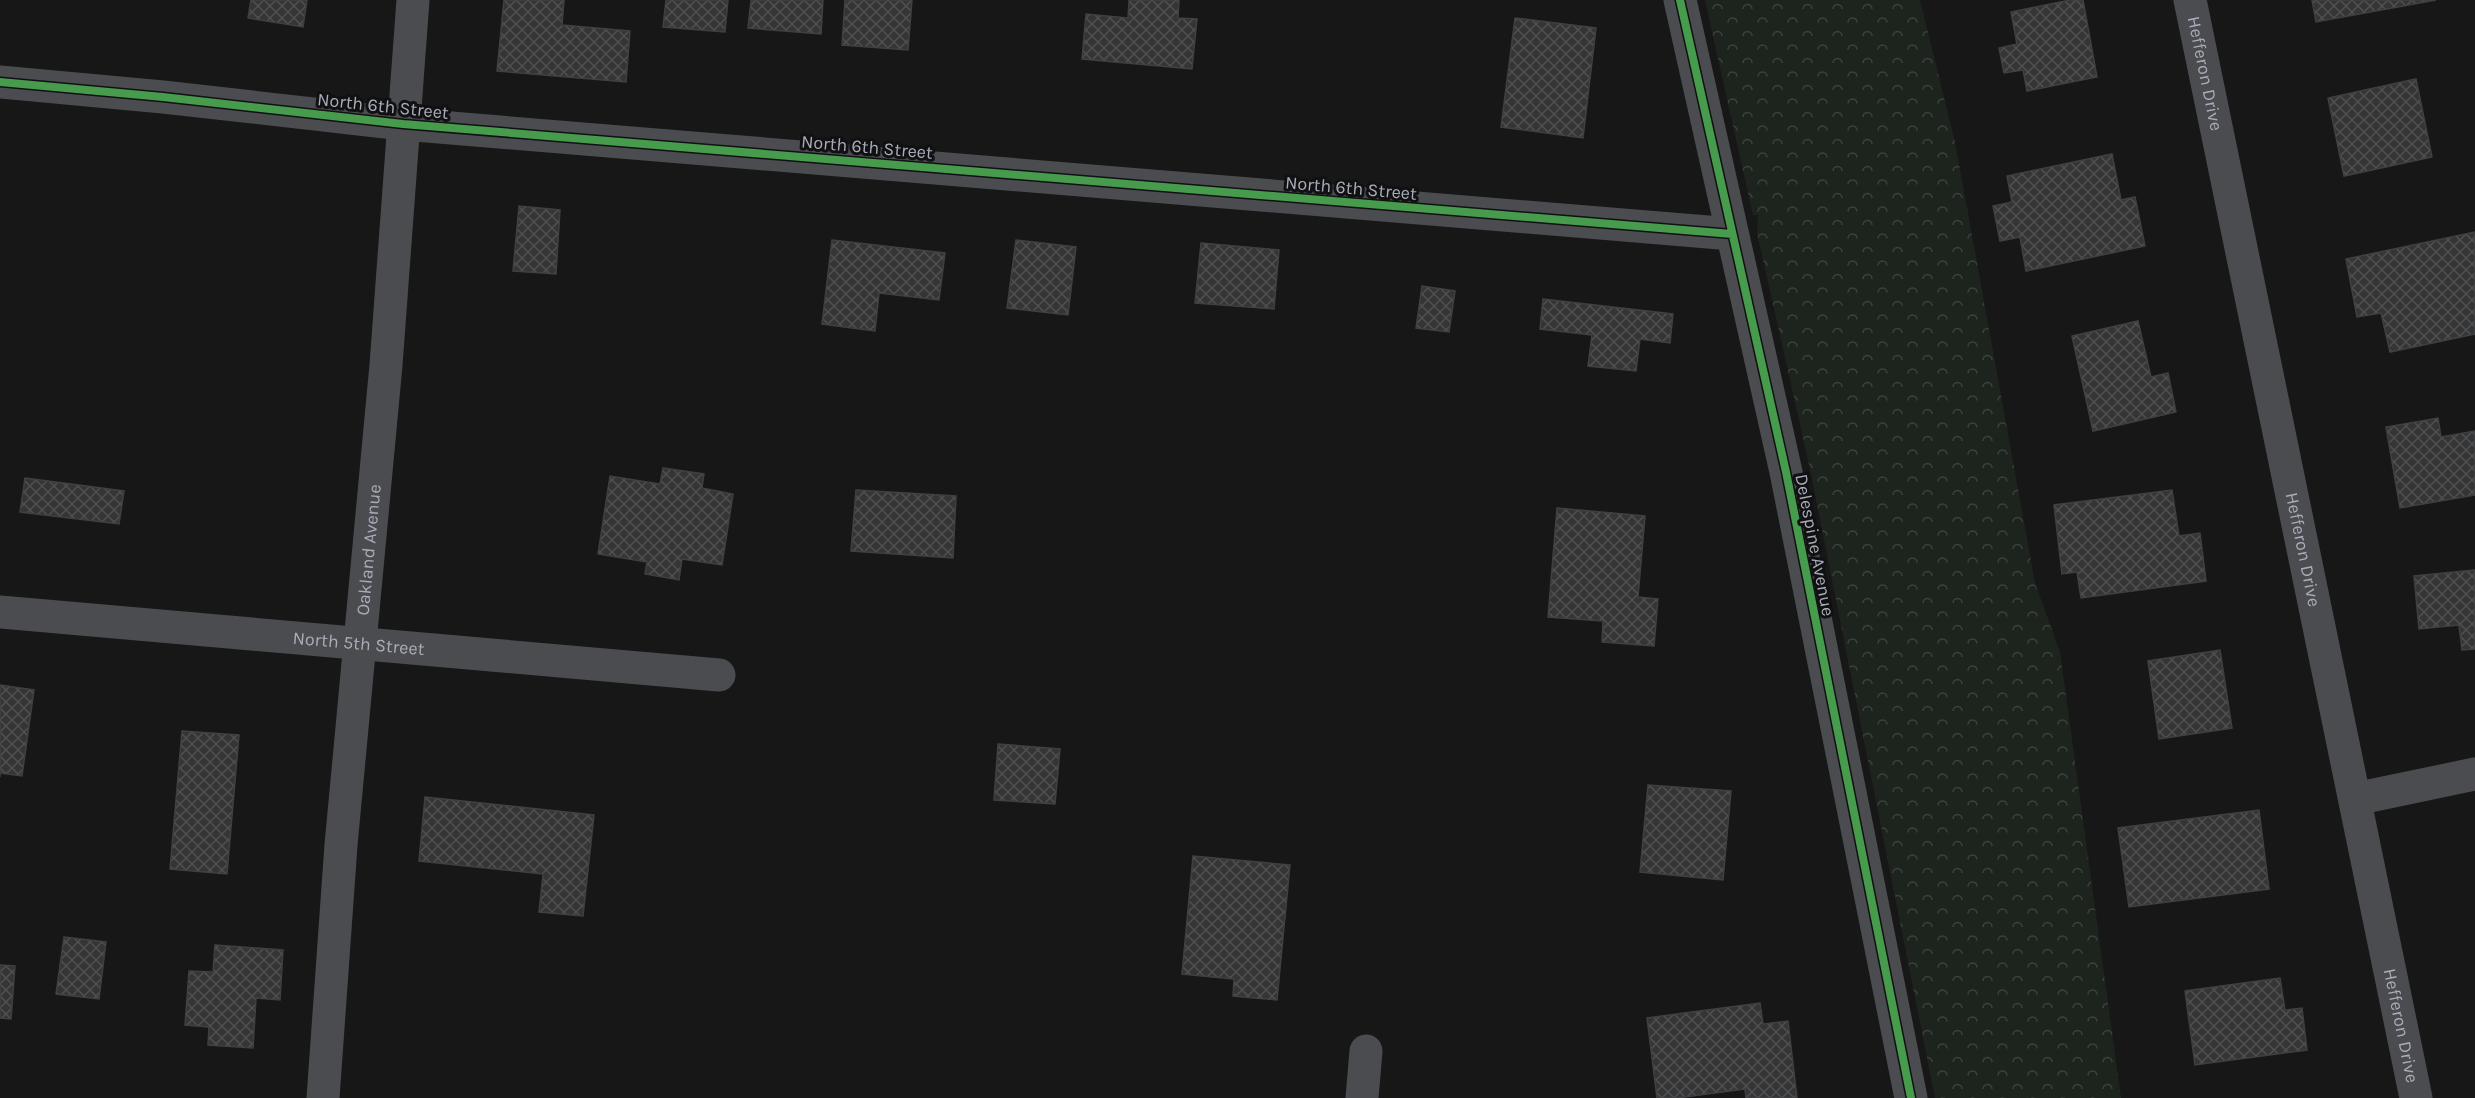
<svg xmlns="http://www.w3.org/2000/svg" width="2475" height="1098" font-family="Karla,sans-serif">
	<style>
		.forest { fill: url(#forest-crowns) }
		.building { fill: url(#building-cross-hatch); stroke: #3f4043; stroke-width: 1.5 }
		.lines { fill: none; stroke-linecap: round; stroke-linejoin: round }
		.minor { stroke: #4b4c50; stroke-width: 33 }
		.cycleway-casing { stroke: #111113; stroke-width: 11 }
		.cycleway { stroke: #469c4c; stroke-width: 8 }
		.labels { text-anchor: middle; stroke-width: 6; stroke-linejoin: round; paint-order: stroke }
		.street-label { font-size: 18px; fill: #a8adb8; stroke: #111113 }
	</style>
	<defs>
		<pattern id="forest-crowns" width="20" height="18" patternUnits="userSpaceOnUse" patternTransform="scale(1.5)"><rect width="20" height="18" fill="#1d241e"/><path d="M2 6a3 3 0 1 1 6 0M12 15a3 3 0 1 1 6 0" fill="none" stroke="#3b413d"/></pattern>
		<pattern id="building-cross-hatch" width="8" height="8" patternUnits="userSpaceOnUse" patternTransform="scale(1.5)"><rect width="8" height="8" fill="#353536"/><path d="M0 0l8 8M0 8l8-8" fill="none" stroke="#4f5051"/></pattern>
	</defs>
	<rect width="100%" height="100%" fill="#171717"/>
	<path class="forest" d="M1705 0H1920L1955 142 2035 583 2060 652 2121 1098H1935L1810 469 1757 233 1758 215H1753Z"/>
	<path class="building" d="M251 0H307L303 27 248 18Z
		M504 0H564L562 25 630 31 626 82 497 71Z
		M666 0H728L725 32 663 27Z
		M751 0H823L821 34 748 28Z
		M845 0H912L908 50 842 45Z
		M1129 0H1179L1178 18 1197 19 1192 69 1082 59 1086 14 1128 18Z
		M2070 0H2083L2097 77 2027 91 2023 70 2004 73 1999 48 2017 44 2011 12Z
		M2312 0H2436L2316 22Z
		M1515 18 1596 28 1583 138 1501 127Z
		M2416 79 2432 157 2344 176 2328 98Z
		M2112 154 2121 200 2135 197 2145 246 2026 271 2020 237 2000 241 1993 206 2012 202 2007 176Z
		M519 206 560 210 556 274 513 271Z
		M2475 232V334L2390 352 2381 313 2357 317 2346 259Z
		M832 240 945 253 939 300 879 293 875 331 822 324Z
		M1016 240 1076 247 1068 315 1007 308Z
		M1201 243 1279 250 1274 309 1195 303Z
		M1422 286 1455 291 1449 332 1416 328Z
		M1543 299 1673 314 1670 343 1640 339 1636 371 1588 366 1592 335 1540 329Z
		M2138 321 2151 377 2168 373 2176 412 2093 431 2072 336Z
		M2438 418 2441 437 2475 431V495L2400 508 2386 427Z
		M663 468 704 474 702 488 733 494 722 565 682 559 679 580 645 574 647 562 598 554 610 476 660 484Z
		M25 478 124 491 119 524 20 512Z
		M856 490 956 496 953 558 851 551Z
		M2172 490 2179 536 2200 533 2206 581 2081 598 2077 572 2062 574 2054 505Z
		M1557 508 1645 516 1638 597 1658 599 1654 646 1602 642 1603 621 1548 617Z
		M2475 570V649L2462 650 2459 625 2419 629 2414 576Z
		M2220 650 2232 728 2159 739 2148 661Z
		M0 685 34 690 22 776 0 773V777Z
		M182 731 239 735 227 874 170 869Z
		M998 744 1060 749 1055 804 994 800Z
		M1648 785 1731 791 1723 880 1640 872Z
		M425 797 594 815 583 916 539 912 543 874 419 861Z
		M2259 810 2269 889 2129 907 2118 828Z
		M1193 856 1290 865 1277 1000 1233 996 1234 979 1182 974Z
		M64 937 106 942 99 999 56 994Z
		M215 945 283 950 280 1000 256 998 253 1048 208 1045 209 1027 185 1025 189 971 213 972Z
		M0 965 15 966 11 1019 0 1018Z
		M2280 978 2285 1010 2302 1008 2307 1050 2195 1065 2185 991Z
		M1760 1003 1763 1024 1788 1021 1797 1098H1746L1745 1089 1677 1098H1657L1647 1018Z"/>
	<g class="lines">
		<g class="minor">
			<path d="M1680 0 1786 472 1911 1098"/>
			<path id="s1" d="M2190 0 2416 1098"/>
			<path d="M0 82 163 97 403 124 1732 234"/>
			<path id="s2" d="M0 612 719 675"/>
			<path d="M2355 799 2475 774"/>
			<path id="s3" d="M323 1098 341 845 386 365 413 0"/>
			<path d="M1362 1098 1366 1051"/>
		</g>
		<defs>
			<path id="cycleway" d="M1680 0 1786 472 1911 1098
				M0 82 163 97 403 124 1732 234"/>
		</defs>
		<use href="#cycleway" class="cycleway-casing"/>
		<use href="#cycleway" class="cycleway"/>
	</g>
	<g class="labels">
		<g class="street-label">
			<text dy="6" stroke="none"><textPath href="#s1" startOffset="75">Hefferon Drive</textPath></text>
			<text transform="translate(383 106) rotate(6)" y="6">North 6th Street</text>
			<text transform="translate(867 147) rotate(5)" y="6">North 6th Street</text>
			<text transform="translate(1351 188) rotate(5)" y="6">North 6th Street</text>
			<text transform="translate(1815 545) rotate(79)" y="6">Delespine Avenue</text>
			<text dy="6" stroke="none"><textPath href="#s3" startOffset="550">Oakland Avenue</textPath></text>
			<text dy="6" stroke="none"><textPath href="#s1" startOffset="561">Hefferon Drive</textPath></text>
			<text dy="6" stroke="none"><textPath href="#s2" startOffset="360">North 5th Street</textPath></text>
			<text dy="6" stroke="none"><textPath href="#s1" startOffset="1047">Hefferon Drive</textPath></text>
		</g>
	</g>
</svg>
